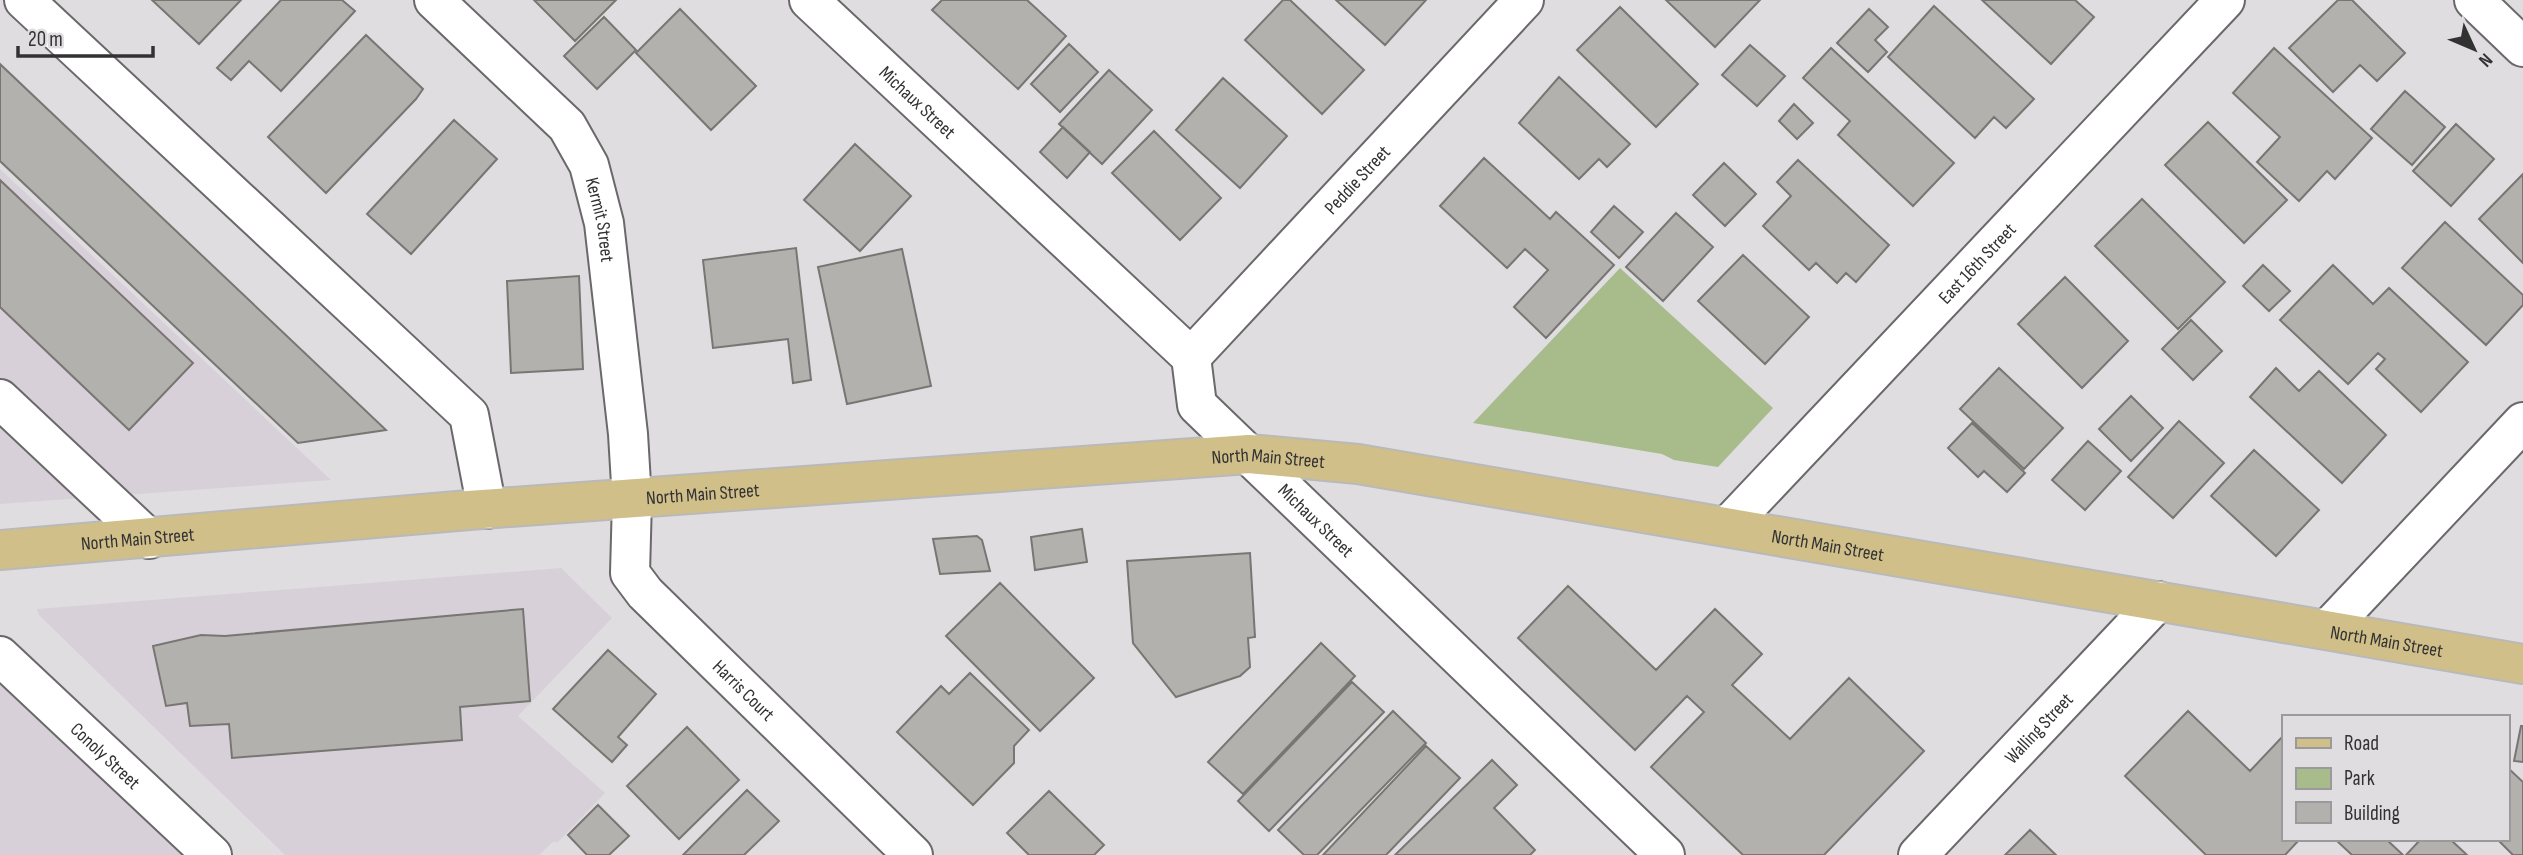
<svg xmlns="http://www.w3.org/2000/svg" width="2523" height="855" font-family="'Sofia Sans Condensed',sans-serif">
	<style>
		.built { fill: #d8d0d9 }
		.green { fill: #a7bc8a }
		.building { fill: #b3b1ae; stroke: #787673; stroke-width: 2 }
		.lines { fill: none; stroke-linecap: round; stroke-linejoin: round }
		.minor-casing { stroke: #6a686a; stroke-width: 42 }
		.major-casing { stroke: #bab9ba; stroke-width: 42 }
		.minor { stroke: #fff; stroke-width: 38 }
		.major { stroke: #d0bf89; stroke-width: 38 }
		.labels { text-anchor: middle; stroke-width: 5; stroke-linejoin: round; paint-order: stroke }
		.street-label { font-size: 19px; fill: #333233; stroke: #dfdde0 }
	</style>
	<rect width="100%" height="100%" fill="#dfdde0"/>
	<path class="built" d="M0 169 331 480 0 504Z
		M561 568 612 618 518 716 605 793 557 843 554 841 539 855H285L39 615 37 609Z
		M0 680 187 855H0Z"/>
	<path class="green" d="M1620 268 1773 408 1718 467 1674 460 1662 454 1473 423Z"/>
	<path class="building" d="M152 0H241L199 44Z
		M281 0H342L355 11 281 91 249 61 231 80 217 68Z
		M534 0H616L575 41Z
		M942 0H1027L1066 36 1018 89 932 10Z
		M1283 0H1290L1364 70 1322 114 1245 40Z
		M1336 0H1426L1385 45Z
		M1666 0H1760L1715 47Z
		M1982 0H2075L2094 17 2051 64Z
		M2338 0H2352L2405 53 2377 81 2360 65 2333 92 2289 48Z
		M1934 6 2034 99 2006 128 1994 117 1975 138 1888 57Z
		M1620 7 1698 84 1656 127 1577 50Z
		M680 9 756 86 711 130 636 53Z
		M1869 9 1888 27 1875 40 1887 52 1868 72 1837 43Z
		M604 17 636 50 597 89 564 56Z
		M366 35 423 89 416 99 326 193 268 137Z
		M1069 44 1098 72 1060 112 1031 84Z
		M1750 45 1785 76 1757 106 1722 75Z
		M1831 48 1954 163 1913 206 1838 135 1850 121 1803 78Z
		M2274 48 2372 138 2335 179 2327 171 2299 201 2257 162 2280 137 2233 93Z
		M0 64 386 430 298 443 0 161Z
		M1109 70 1152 110 1102 164 1059 124Z
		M1559 77 1630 144 1607 167 1599 159 1579 179 1519 123Z
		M1223 78 1287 136 1240 188 1176 130Z
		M2405 91 2445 127 2412 165 2371 129Z
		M1794 104 1813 123 1797 139 1779 121Z
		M454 120 497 159 411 254 367 214Z
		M2208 122 2287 200 2244 243 2165 165Z
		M2456 124 2494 159 2451 206 2413 171Z
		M1063 127 1090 152 1067 178 1040 152Z
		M1154 131 1221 198 1180 240 1112 173Z
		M855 144 911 196 860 251 804 200Z
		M1484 158 1550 219 1556 212 1614 265 1546 338 1514 307 1548 270 1525 249 1507 268 1440 206Z
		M1798 160 1889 245 1856 282 1846 273 1837 283 1816 263 1809 270 1763 226 1791 196 1777 182Z
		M1724 163 1756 194 1725 226 1693 195Z
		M2523 174V263L2479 219Z
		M0 180 193 363 129 430 0 307Z
		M2142 199 2225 282 2178 329 2095 246Z
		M1614 206 1643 232 1619 258 1591 232Z
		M1676 213 1713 247 1663 301 1626 267Z
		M2445 222 2523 295V305L2486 345 2402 268Z
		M796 248 811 380 793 383 788 339 713 348 703 260Z
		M902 249 931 386 847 404 818 267Z
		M1743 255 1809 317 1765 364 1698 301Z
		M2263 265 2290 291 2269 311 2243 286Z
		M2333 265 2373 304 2389 288 2468 362 2421 412 2376 369 2385 359 2378 353 2348 384 2280 320Z
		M579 276 583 369 511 373 507 281Z
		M2065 277 2128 341 2082 388 2018 324Z
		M2191 320 2222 351 2193 380 2162 349Z
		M1999 368 2063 428 2024 469 1960 409Z
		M2276 368 2299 391 2319 371 2386 435 2342 483 2250 397Z
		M2131 396 2163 428 2131 461 2099 429Z
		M2179 421 2224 463 2173 518 2128 477Z
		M1972 423 2025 473 2007 492 1984 471 1978 477 1948 448Z
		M2088 441 2121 471 2085 510 2052 480Z
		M2254 450 2319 510 2276 556 2211 496Z
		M1082 529 1087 562 1035 570 1031 537Z
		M977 536 982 540 990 571 940 574 933 539Z
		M1250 553 1255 637 1248 638 1250 667 1240 676 1176 697 1133 643 1127 561Z
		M1000 583 1094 678 1040 731 946 636Z
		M1568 586 1656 670 1715 609 1762 654 1732 685 1790 739 1849 678 1924 751 1824 855H1743L1651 767 1704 712 1687 696 1635 750 1518 638Z
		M523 609 530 701 460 707 462 740 232 758 229 724 190 726 187 703 166 706 153 646 201 635 225 636Z
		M1321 643 1355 676 1243 794 1208 762Z
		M608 650 656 694 618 737 627 745 612 762 553 709Z
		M970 673 1029 730 1014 746V763L973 805 897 732 941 686 949 694Z
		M1352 682 1384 712 1269 831 1238 801Z
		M1393 711 1426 743 1317 855H1304L1278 830Z
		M2188 711 2250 771 2283 736V839H2300L2285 855H2206L2125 776Z
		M2521 726H2523V762L2514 761Z
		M687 727 739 780 679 839 627 786Z
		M1426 746 1460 778 1386 855H1323Z
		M1492 760 1517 785 1494 808 1535 850 1530 855H1395Z
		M2507 767 2523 782V855H2513L2497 839H2507Z
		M747 790 779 821 744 855H683Z
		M1049 791 1104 845 1094 855H1029L1007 833Z
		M598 805 629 836 609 855H587L568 835Z
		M2030 830 2056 855H2005Z
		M2339 839H2386L2403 855H2352L2337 841Z
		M2421 839H2450L2467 855H2406Z"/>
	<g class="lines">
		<defs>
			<g id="minor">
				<path d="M24 0 469 415 487 509"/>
				<path id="s1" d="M434 0 567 126 589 165 604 223 628 434 632 500 630 573 645 593 913 855"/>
				<path id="s2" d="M809 0 1191 357 1197 405 1665 855"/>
				<path d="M2474 0 2523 47"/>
				<path id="s3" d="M1191 357 1524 0"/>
				<path d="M0 399 149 539"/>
				<path id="s4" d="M1728 526 2225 0"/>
				<path d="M2328 629 2523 422"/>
				<path id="s5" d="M0 656 212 855"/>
				<path id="s6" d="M1918 855 2158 601"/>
			</g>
			<g id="major">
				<path id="s7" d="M0 550 469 510 1249 454 1358 464 2523 664"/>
			</g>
		</defs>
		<use href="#minor" class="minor-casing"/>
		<use href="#major" class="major-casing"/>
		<use href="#minor" class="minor"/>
		<use href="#major" class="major"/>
	</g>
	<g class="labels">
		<g class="street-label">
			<text dy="7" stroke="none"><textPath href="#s2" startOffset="149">Michaux Street</textPath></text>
			<text dy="7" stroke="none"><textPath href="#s3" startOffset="243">Peddie Street</textPath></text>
			<text dy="7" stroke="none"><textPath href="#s1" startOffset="284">Kermit Street</textPath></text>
			<text dy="7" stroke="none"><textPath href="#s4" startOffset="362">East 16th Street</textPath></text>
			<text dy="7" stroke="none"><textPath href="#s7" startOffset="1272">North Main Street</textPath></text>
			<text dy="7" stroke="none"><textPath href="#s7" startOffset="705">North Main Street</textPath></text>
			<text dy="7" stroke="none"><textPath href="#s2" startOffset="737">Michaux Street</textPath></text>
			<text dy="7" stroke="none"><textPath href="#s7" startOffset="138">North Main Street</textPath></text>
			<text dy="7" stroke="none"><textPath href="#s7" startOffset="1839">North Main Street</textPath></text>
			<text dy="7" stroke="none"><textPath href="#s7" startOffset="2406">North Main Street</textPath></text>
			<text dy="7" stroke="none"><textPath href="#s1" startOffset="803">Harris Court</textPath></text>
			<text dy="7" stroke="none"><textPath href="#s6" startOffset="175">Walling Street</textPath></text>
			<text dy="7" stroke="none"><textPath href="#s5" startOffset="145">Conoly Street</textPath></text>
		</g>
	</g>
	<rect x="2282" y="715" width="228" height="126" fill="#dfdde0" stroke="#9a999b" stroke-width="2"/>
	<rect x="2296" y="738" width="35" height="10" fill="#d0bf89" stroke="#9a999b" stroke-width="2"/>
	<text x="2344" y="750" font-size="21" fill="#333233">Road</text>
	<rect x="2296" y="768" width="35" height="21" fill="#a7bc8a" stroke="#9a999b" stroke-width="2"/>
	<text x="2344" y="785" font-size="21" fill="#333233">Park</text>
	<rect x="2296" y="802" width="35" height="21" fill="#b3b1ae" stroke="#9a999b" stroke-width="2"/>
	<text x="2344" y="820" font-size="21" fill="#333233">Building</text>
	<g transform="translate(2474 49) rotate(134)" stroke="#dfdde0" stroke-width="5" paint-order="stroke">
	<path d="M0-5L12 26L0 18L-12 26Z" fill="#333233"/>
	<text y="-10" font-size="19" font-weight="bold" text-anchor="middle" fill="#333233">N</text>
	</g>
	<path d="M18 46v10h135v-10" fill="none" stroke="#333233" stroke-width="3.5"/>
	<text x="28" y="46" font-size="21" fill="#333233" stroke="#dfdde0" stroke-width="5" paint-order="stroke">20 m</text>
</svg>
